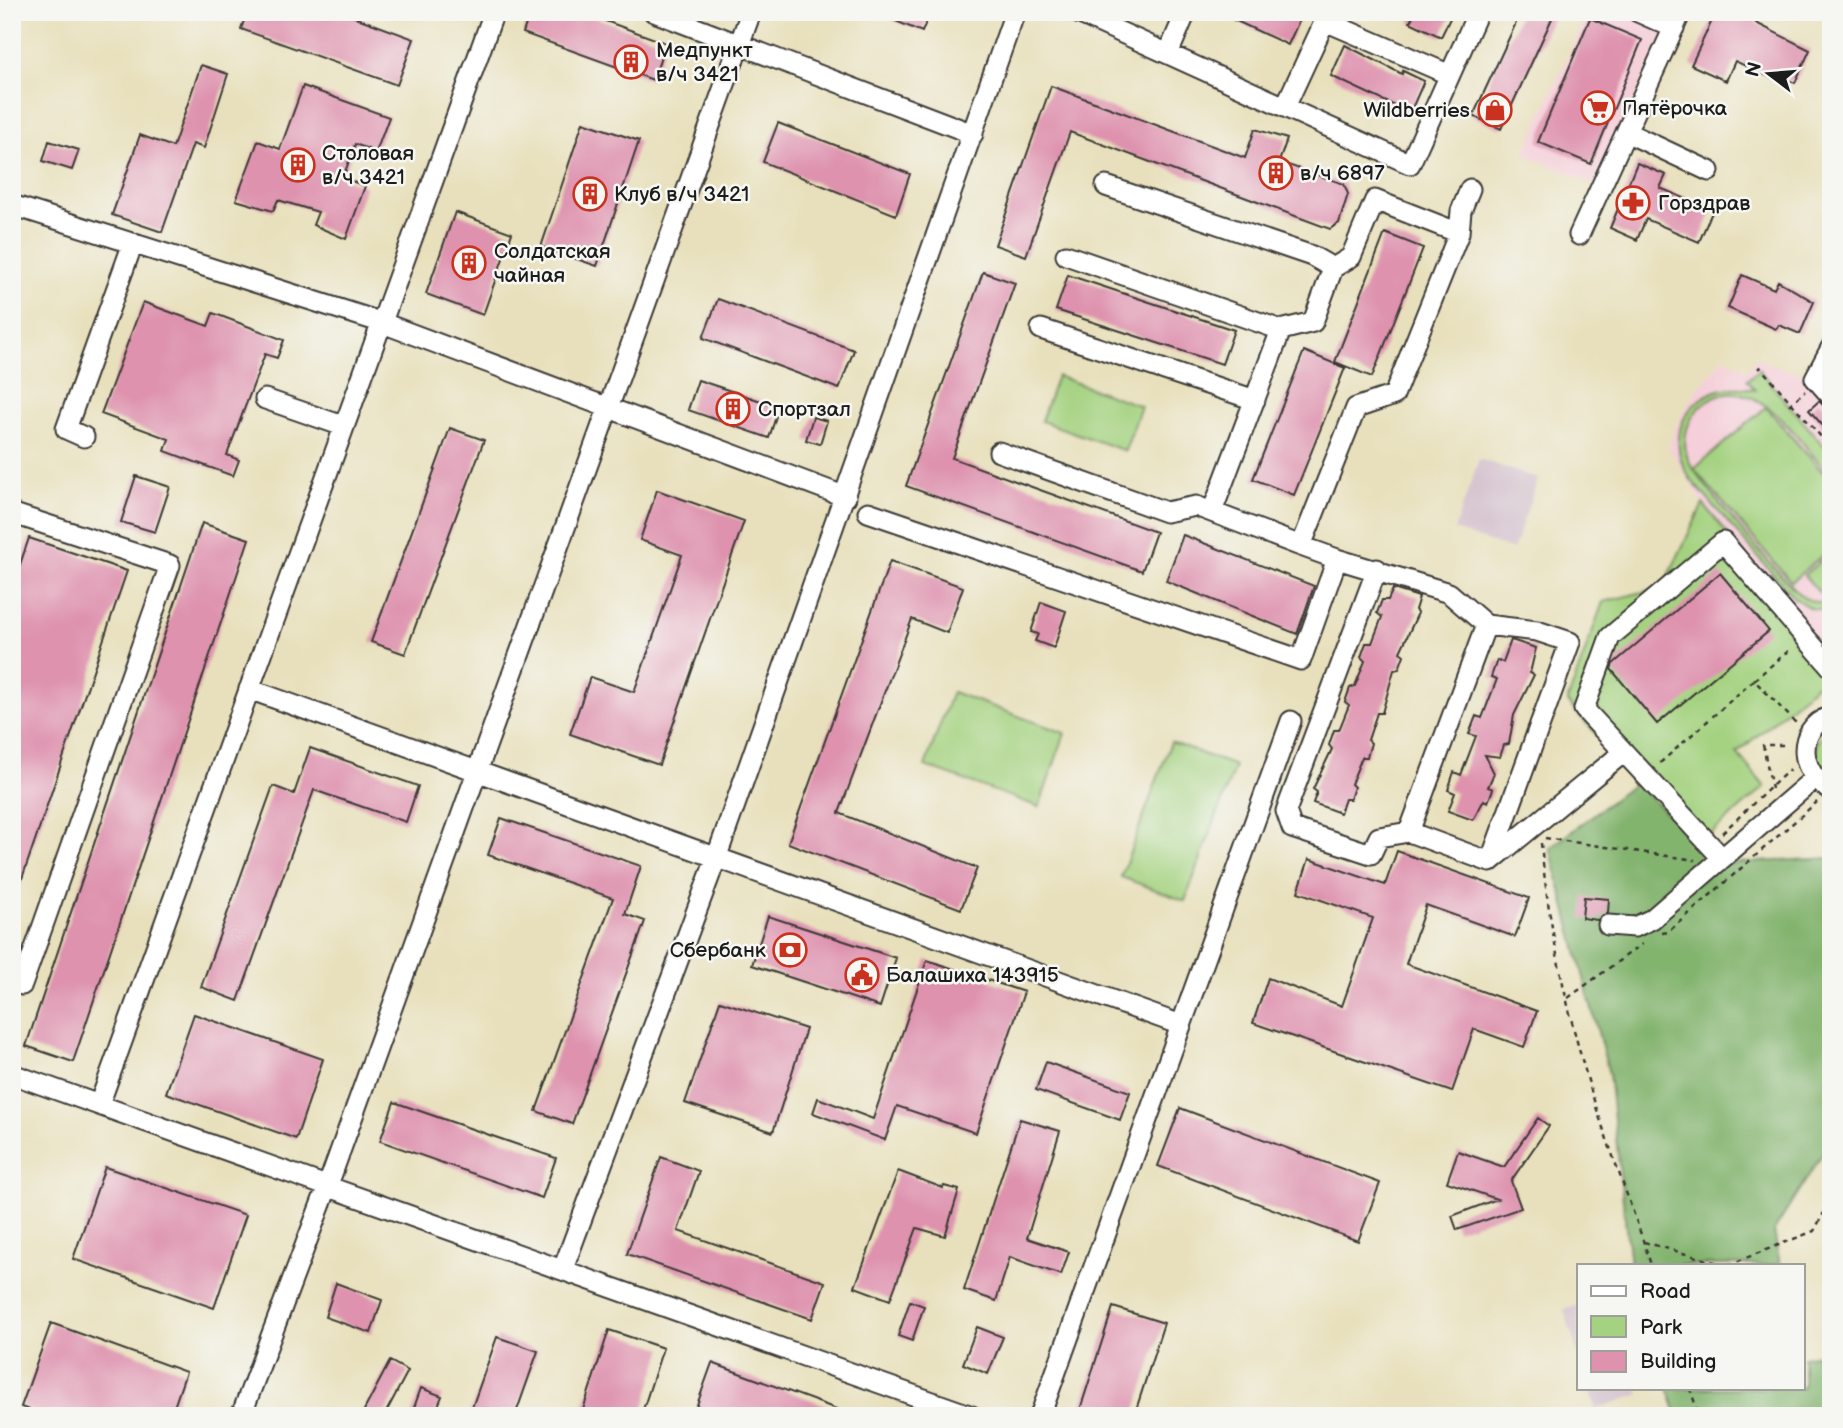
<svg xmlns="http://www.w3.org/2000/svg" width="1843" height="1428" font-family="'Balsamiq Sans',sans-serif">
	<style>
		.built { fill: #f5cfd9 }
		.industrial { fill: #d1bdcb }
		.green { fill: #a4d280; stroke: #60774e; stroke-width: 2 }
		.forest { fill: #83b46e; stroke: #506845; stroke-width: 2 }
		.building { fill: #de92ae }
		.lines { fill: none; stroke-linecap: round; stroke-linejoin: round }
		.minor-casing { stroke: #3b3934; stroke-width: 23 }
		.path { stroke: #3b3934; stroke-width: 2.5; stroke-dasharray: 5 5; stroke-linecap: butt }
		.minor { stroke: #fff; stroke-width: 19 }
		.labels { text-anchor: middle; stroke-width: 5; stroke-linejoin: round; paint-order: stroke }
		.poi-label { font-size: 21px; fill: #1c1c1c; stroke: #f6f6f2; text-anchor: start }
	</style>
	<rect width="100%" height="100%" fill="#f6f6f2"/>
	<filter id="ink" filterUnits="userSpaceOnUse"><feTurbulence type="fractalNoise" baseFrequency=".0143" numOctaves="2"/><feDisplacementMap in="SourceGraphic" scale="14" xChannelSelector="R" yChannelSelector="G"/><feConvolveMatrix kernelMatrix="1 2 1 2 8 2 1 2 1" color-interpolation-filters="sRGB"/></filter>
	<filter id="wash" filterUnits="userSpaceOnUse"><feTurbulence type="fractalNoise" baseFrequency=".00686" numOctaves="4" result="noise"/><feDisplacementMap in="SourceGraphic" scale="28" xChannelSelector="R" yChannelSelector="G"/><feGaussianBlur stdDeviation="1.57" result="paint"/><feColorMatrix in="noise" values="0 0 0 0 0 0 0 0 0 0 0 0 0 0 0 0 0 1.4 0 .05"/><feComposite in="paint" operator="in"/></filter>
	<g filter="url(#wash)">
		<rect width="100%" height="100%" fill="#e8e0bc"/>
		<path class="built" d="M1588 12H1674L1595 185 1524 154Z
			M1831 321V659L1703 504 1669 448 1674 429 1695 392 1724 357 1748 371 1755 358 1797 373 1805 372 1811 367Z"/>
		<path class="industrial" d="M1479 459 1538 479 1513 550 1454 530Z
			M1579 1305V1356L1564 1310Z
			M1589 1388H1638L1640 1394 1596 1409Z"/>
		<path class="green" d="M1759 370 1831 454V478C1803 445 1750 359 1700 407 1687 420 1682 439 1687 456 1691 474 1784 582 1801 595 1810 602 1820 604 1831 605V612L1810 608 1794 598 1691 480C1657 431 1697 376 1755 390L1747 380Z
			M1057 376 1141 406 1125 451 1041 421Z
			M1766 407 1831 482V548L1791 582 1694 469Z
			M1703 504 1831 659V672L1737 753 1765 787 1711 834 1613 752 1567 702 1603 602 1663 587Z
			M1831 552V602L1829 604 1804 575Z
			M952 692 1065 733 1039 807 925 766Z
			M1831 727V779C1812 765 1809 740 1831 727Z
			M1171 742 1235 766 1185 901 1121 877Z"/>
		<path class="forest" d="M1636 782 1716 864 1831 858V1140L1774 1231 1780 1265H1630L1609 1074 1550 848Z
			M1831 1335V1416H1678L1668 1388H1803V1357L1828 1352Z"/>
		<g id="blocks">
			<path class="building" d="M247 12H341L414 39 397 85 241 29Z
				M530 12H581L666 43 653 80 523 33Z
				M874 12H930L922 32Z
				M1217 12H1303L1288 45Z
				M1415 12H1453L1441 37 1410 22Z
				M1521 12H1555L1501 129 1473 116Z
				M1716 12H1749L1759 17 1756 23 1810 50 1795 83 1774 74 1772 78 1735 61 1726 81 1691 65Z
				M1590 18 1642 40 1591 164 1538 142Z
				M1345 45 1402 74 1403 71 1424 81 1410 113 1331 76Z
				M201 65 228 74 204 148 193 144 162 232 112 215 140 135 173 147Z
				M303 86 389 117 376 152 355 144 343 178 365 186 346 239 313 225 318 212 278 200 273 211 236 200 258 141 280 149Z
				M1051 86 1245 158 1255 129 1287 139 1279 162 1344 184 1348 194 1339 223 1330 229 1070 132 1026 256 995 245Z
				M583 122 639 141 597 266 541 247Z
				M778 123 910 174 896 215 763 162Z
				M49 141 79 150 72 170 43 161Z
				M1637 163 1666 175 1660 188 1713 210 1699 242 1646 219 1637 240 1610 228Z
				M455 212 512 233 483 315 426 294Z
				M1385 233 1423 248 1372 377 1335 362Z
				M983 272 1015 283 952 458 1156 532 1142 571 906 486Z
				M1068 275 1234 330 1222 364 1056 310Z
				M1742 275 1774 289 1778 281 1814 302 1800 334 1779 325 1776 329 1728 308Z
				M718 299 854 350 839 389 703 338Z
				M143 302 208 326 213 313 284 340 277 358 265 354 227 455 239 460 233 476 165 451 169 439 101 414Z
				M1304 351 1345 368 1294 495 1253 479Z
				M698 380 779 407 769 438 688 410Z
				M1819 401 1831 413V435L1809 410Z
				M813 417 827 421 820 444 806 440Z
				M450 428 484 440 405 654 371 642Z
				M136 476 170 487 155 532 121 522Z
				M657 490 744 521 659 765 570 734 590 677 634 692 682 555 640 540Z
				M202 523 249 539 73 1062 26 1046Z
				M1183 535 1314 586 1297 634 1166 581Z
				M29 538 127 571 14 902 12 588Z
				M890 561 963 587 947 633 912 619 839 813 977 868 961 909 788 843Z
				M1720 573 1769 631 1657 724 1611 669 1613 664Z
				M1393 589 1419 597 1415 610 1418 613 1400 652 1404 655 1399 669 1394 670 1382 713H1377L1368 740 1371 743 1367 757H1362L1351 784 1354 787 1350 799H1345L1340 813 1313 803 1317 792 1313 789 1332 749 1329 745 1334 730H1339L1349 705 1345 702 1350 688 1355 686 1365 661 1361 657 1366 643H1372L1382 617 1377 613 1382 600H1388Z
				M1041 602 1066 611 1054 648 1035 641 1038 634 1031 632Z
				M1511 640 1536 648 1530 673 1534 675 1514 715 1509 744 1504 745 1500 757 1485 755 1494 773 1488 787 1493 789 1488 802 1484 800 1473 820 1448 811 1455 793 1448 790 1454 772 1461 775 1476 736 1469 734 1476 716 1482 718 1497 679 1491 677 1497 660 1503 662Z
				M310 748 418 786 406 822 314 790 238 1001 201 987 273 786 294 794Z
				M501 818 641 866 625 914 645 921 572 1124 536 1111 613 898 488 855Z
				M1397 851 1529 898 1515 937 1426 905 1406 964 1537 1011 1524 1047 1474 1029 1452 1092 1253 1023 1268 978 1342 1006 1373 918 1298 892 1309 859 1385 885Z
				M1584 897 1609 899 1608 913 1597 920 1582 918Z
				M768 916 896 958 880 1007 752 965Z
				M927 960 1024 992 976 1133 897 1106 885 1140 813 1113 818 1098 873 1119Z
				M720 1001 806 1029 773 1132 685 1103Z
				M194 1014 323 1059 296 1139 166 1093Z
				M1046 1062 1130 1092 1120 1120 1036 1090Z
				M394 1102 556 1158 542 1198 380 1141Z
				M1180 1108 1380 1183 1358 1241 1158 1166Z
				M1538 1118 1549 1126 1511 1181 1521 1208 1457 1230 1452 1216 1497 1199 1447 1182 1458 1151 1504 1167Z
				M1020 1119 1060 1131 1027 1238 1069 1252 1061 1275 1010 1257 996 1301 964 1290Z
				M661 1157 699 1171 678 1231 825 1282 812 1319 627 1254Z
				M105 1167 246 1215 214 1308 73 1259Z
				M898 1171 943 1188 944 1186 959 1190 945 1236 917 1228 890 1300 855 1287Z
				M336 1283 382 1300 371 1333 325 1317Z
				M910 1301 924 1306 912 1341 898 1336Z
				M1113 1307 1164 1323 1134 1416H1078Z
				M51 1323 186 1372 171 1416H44L21 1407Z
				M977 1327 1003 1337 988 1374 963 1364Z
				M609 1330 663 1348 641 1416H581Z
				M497 1337 538 1351 515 1416H469Z
				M390 1361 408 1371 384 1416H361Z
				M712 1363 850 1414V1416H693Z
				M421 1388 442 1396 434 1416H411Z"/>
		</g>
	</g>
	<g filter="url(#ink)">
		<use href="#blocks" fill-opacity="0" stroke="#3b3934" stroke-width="2"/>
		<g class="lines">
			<defs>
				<path id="minor" d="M654 12 973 134
					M1076 12 1410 164 1478 12
					M1638 12 1674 28
					M1325 21 1450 75
					M1168 54 1186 12
					M1285 107 1329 12
					M1626 132 1709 171
					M1106 186 1312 256 1333 268
					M12 205 380 322 846 497
					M1579 235 1681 12
					M1066 255 1281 330
					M1041 329 1255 400
					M1831 348 1815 378 1831 396
					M265 399 343 426
					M84 437 66 429 133 243
					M999 452 1166 512 1196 506 1301 546
					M868 512 1301 660 1337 559 1301 546 1356 408 1394 395 1459 233 1461 211 1470 189
					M1212 512 1281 330 1313 322 1333 268 1351 257 1375 200 1459 233
					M12 518 14 514 170 565 22 985 12 982
					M1337 559 1449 593 1486 625 1537 631 1570 642 1490 862 1409 832 1379 837 1371 854 1292 828 1286 811 1377 569
					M249 689 1181 1025
					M1831 716C1793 729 1800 775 1831 790
					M1409 832 1486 625
					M1722 858 1584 709 1610 637 1723 542 1831 667
					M1492 860 1624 752
					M1608 925 1635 927 1652 919 1814 779
					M12 1074 972 1416
					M99 1105 494 12
					M563 1269 717 856 1015 12
					M241 1416 328 1185 751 12
					M1040 1416 1291 721"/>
			</defs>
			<use href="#minor" class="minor-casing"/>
			<path class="path" d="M1758 369 1760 367 1831 448
				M1789 405 1805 391
				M1830 633H1831
				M1754 680 1792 648
				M1660 763 1754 680 1796 723
				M1772 789 1763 745H1788
				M1722 833 1790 769
				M1545 838 1695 860
				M1541 843C1548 923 1566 1007 1589 1084 1607 1145 1632 1204 1651 1265
				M1662 933 1668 932 1817 802
				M1568 998 1642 944
				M1644 1242 1725 1265
				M1728 1265 1814 1231 1831 1200
				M1690 1388 1699 1416"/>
			<use href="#minor" class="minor"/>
		</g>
	</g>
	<defs>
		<symbol id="building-ring" viewBox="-11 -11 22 22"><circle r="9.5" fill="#f6f6f2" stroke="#c8321e" stroke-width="1.5"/><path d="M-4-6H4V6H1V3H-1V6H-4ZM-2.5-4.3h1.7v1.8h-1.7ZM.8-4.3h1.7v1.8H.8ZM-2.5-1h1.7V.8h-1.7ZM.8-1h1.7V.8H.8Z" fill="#c8321e"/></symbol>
		<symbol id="supermarket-ring" viewBox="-11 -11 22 22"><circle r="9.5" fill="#f6f6f2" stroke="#c8321e" stroke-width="1.5"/><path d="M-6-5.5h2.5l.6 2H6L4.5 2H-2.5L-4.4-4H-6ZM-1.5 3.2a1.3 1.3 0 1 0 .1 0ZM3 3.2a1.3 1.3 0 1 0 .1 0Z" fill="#c8321e"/></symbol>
		<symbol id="shop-ring" viewBox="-11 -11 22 22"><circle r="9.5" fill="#f6f6f2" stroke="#c8321e" stroke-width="1.5"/><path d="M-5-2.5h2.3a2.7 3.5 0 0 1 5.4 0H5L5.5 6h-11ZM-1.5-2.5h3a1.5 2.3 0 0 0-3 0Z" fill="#c8321e"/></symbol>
		<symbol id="pharmacy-ring" viewBox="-11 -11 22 22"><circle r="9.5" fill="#f6f6f2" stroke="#c8321e" stroke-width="1.5"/><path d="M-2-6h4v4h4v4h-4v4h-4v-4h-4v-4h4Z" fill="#c8321e"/></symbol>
		<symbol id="bank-ring" viewBox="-11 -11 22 22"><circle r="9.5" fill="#f6f6f2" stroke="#c8321e" stroke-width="1.5"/><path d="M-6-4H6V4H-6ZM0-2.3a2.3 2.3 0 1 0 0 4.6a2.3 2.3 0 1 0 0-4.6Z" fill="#c8321e"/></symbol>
		<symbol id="civic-ring" viewBox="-11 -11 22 22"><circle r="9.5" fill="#f6f6f2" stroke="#c8321e" stroke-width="1.5"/><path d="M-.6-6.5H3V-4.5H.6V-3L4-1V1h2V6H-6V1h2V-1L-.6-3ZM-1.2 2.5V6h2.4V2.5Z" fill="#c8321e"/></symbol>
	</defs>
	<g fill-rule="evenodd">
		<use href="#building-ring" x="612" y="43" width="38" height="38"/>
		<use href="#supermarket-ring" x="1579" y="89" width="38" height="38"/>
		<use href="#shop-ring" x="1476" y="91" width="38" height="38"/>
		<use href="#building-ring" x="279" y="146" width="38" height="38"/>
		<use href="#building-ring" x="1257" y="154" width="38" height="38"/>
		<use href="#building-ring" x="571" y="175" width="38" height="38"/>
		<use href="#pharmacy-ring" x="1614" y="184" width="38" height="38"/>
		<use href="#building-ring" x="450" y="244" width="38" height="38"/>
		<use href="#building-ring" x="714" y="390" width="38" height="38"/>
		<use href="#bank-ring" x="771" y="931" width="38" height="38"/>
		<use href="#civic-ring" x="843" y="956" width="38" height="38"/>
	</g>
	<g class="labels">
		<g class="poi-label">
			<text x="656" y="57">Медпункт<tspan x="656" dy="24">в/ч 3421</tspan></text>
			<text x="1622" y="115">Пятёрочка</text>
			<text x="1470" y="117" text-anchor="end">Wildberries</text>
			<text x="322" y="160">Столовая<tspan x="322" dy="24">в/ч 3421</tspan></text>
			<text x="1300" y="180">в/ч 6897</text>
			<text x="614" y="201">Клуб в/ч 3421</text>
			<text x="1658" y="210">Горздрав</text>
			<text x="494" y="258">Солдатская<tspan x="494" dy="24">чайная</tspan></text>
			<text x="758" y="416">Спортзал</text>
			<text x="766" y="957" text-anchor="end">Сбербанк</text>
			<text x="886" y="982">Балашиха 143915</text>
		</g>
	</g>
	<rect width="1843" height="1428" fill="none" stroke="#f6f6f2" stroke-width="42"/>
	<rect x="1577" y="1264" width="228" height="126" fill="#f6f6f2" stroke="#9f9f9c" stroke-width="2"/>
	<rect x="1591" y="1286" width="35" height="10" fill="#ffffff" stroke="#9f9f9c" stroke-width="2"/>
	<text x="1640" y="1298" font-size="21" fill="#1c1c1c">Road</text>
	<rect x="1591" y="1316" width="35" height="21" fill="#a4d280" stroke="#9f9f9c" stroke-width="2"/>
	<text x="1640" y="1334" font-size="21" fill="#1c1c1c">Park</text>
	<rect x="1591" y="1351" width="35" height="21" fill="#de92ae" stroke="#9f9f9c" stroke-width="2"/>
	<text x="1640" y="1368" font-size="21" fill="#1c1c1c">Building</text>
	<g transform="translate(1769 74) rotate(286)" stroke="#f6f6f2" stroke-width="5" paint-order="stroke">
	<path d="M0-5L12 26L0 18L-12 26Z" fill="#1c1c1c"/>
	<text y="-10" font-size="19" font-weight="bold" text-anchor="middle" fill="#1c1c1c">N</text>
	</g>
</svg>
